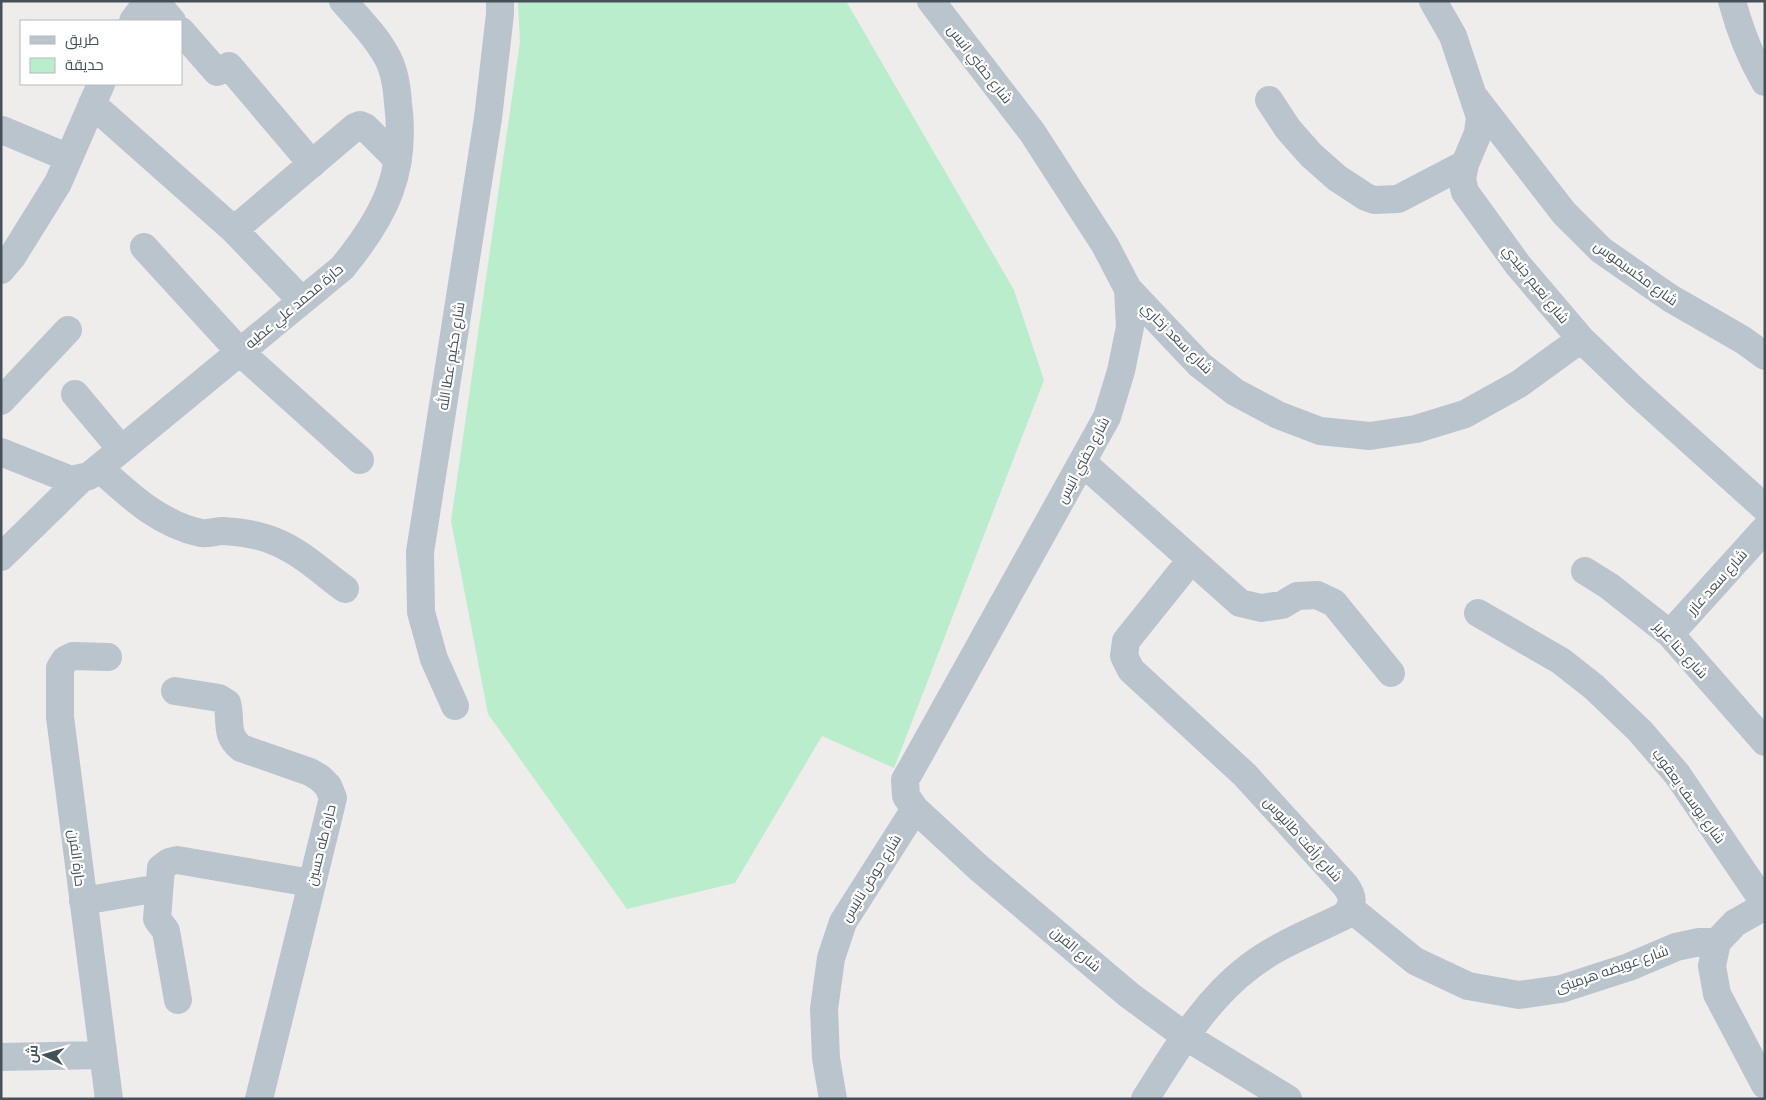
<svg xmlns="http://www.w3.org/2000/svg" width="1766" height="1100" font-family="Figtree,Cairo,sans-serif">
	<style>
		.green { fill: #b9edcb }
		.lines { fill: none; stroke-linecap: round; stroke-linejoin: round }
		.street { stroke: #bac4cc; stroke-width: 28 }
		.labels { text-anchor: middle; stroke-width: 4.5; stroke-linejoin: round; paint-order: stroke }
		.street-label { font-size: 14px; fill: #455059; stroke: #fff }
	</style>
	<rect width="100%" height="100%" fill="#efecec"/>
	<path class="green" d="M518 1H846L1014 290 1044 380 894 768 822 736 735 883 627 909 488 714 451 521 520 42Z"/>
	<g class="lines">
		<path class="street" d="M155 1 172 21
			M931 1 1032 132 1105 245 1128 289 1130 327 1121 371 1107 417 913 766 905 780 906 796 915 809 979 868 1129 995 1185 1036 1288 1099
			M1433 1 1453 36 1480 117 1478 133 1465 164 1462 179 1465 192 1518 265 1581 339 1635 391 1765 508
			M1732 1C1740 31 1749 55 1765 82
			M133 21 148 1
			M181 31 217 72 229 66 312 164
			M1475 98 1564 213 1601 250 1670 298 1743 340 1765 356
			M1269 100 1288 129 1311 155 1337 178 1366 197 1374 200 1398 199 1465 164
			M92 104 234 230 302 301
			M2 130 69 158
			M234 230 355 127 360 125 365 127 398 160
			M144 247 240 352 360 460
			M1 270 12 257 58 183 101 84
			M1128 289 1200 365 1235 392 1278 415 1320 431 1370 436 1416 429 1465 414 1519 384 1581 339
			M75 394 121 449
			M1 401 68 330
			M1 452 71 480 89 476 342 268C385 216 407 172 398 103 397 88 394 68 386 55 375 35 358 18 343 1
			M1082 462 1240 603 1261 608 1282 605 1297 596 1317 595 1334 603 1391 673
			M99 468C129 495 159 524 201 533 208 534 216 531 223 531 240 532 261 535 276 542 301 552 323 573 345 589
			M1 557 80 480
			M1585 571 1609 586 1670 634 1765 742
			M1478 613 1561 661 1594 687 1640 731 1677 774 1765 904
			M1670 634 1765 529
			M108 657 73 656 65 660 60 668V717L109 1099
			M175 691 219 698 227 703C232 721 224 734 241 748L310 772 320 778 328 786 333 798 259 1099
			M455 706 434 659 421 612 420 552 488 118 500 14V1
			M83 901 159 888
			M1765 906 1735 923 1717 942 1712 966 1717 994 1765 1085
			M1351 909 1415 961 1468 986 1519 995 1561 989 1629 967 1676 947 1699 942H1717
			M178 1000 166 931 157 919 161 868 169 862 177 860 311 883
			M1 1057 103 1055
			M833 1099 826 1058 824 1009 831 958 843 922 915 809
			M1145 1099C1175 1052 1204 1001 1249 967 1277 945 1312 932 1344 916 1354 905 1354 897 1345 885L1245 775 1131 670 1124 656 1126 641 1191 560"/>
	</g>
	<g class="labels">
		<g class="street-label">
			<text transform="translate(980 64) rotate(52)" y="5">شارع حفني انيس</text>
			<text transform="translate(1636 273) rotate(36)" y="5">شارع مكسيموس</text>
			<text transform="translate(1536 284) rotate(51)" y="5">شارع نعيم جنيدي</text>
			<text transform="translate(294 306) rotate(-40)" y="5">حارة محمد علي عطيه</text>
			<text transform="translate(1177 338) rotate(45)" y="5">شارع سعد زخاري</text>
			<text transform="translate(451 356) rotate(-81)" y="5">شارع حكيم عطا الله</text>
			<text transform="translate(1083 460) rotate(-62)" y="5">شارع حفني انيس</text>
			<text transform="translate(1717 582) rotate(-48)" y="5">شارع سعد عازر</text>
			<text transform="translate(1681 650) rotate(47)" y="5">شارع حنا عزيز</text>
			<text transform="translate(1689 796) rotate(54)" y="5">شارع يوسف يعقوب</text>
			<text transform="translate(1303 839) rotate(48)" y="5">شارع رأفت طانيوس</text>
			<text transform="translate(321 845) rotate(-76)" y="5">حارة طه حسين</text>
			<text transform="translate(77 858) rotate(83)" y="5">حارة الفرن</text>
			<text transform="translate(871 878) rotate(-58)" y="5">شارع حوض نانيس</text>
			<text transform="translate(1076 949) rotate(41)" y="5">شارع الفرن</text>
			<text transform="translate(1612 969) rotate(-19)" y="5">شارع عويضه هرمينى</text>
		</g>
	</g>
	<rect width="1766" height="1100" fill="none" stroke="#455059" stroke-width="5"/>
	<rect x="20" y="20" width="162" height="65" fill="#ffffff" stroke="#b5b9bd"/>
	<rect x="30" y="36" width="25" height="8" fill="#bac4cc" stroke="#b5b9bd"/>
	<text x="65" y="45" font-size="15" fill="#455059">طريق</text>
	<rect x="30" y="58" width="25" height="15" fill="#b9edcb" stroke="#b5b9bd"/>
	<text x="65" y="70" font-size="15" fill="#455059">حديقة</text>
	<g transform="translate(45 1055) rotate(275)" stroke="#ffffff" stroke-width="4" paint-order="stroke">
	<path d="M0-4L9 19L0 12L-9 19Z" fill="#455059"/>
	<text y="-8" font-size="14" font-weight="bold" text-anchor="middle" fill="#455059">ش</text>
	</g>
</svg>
